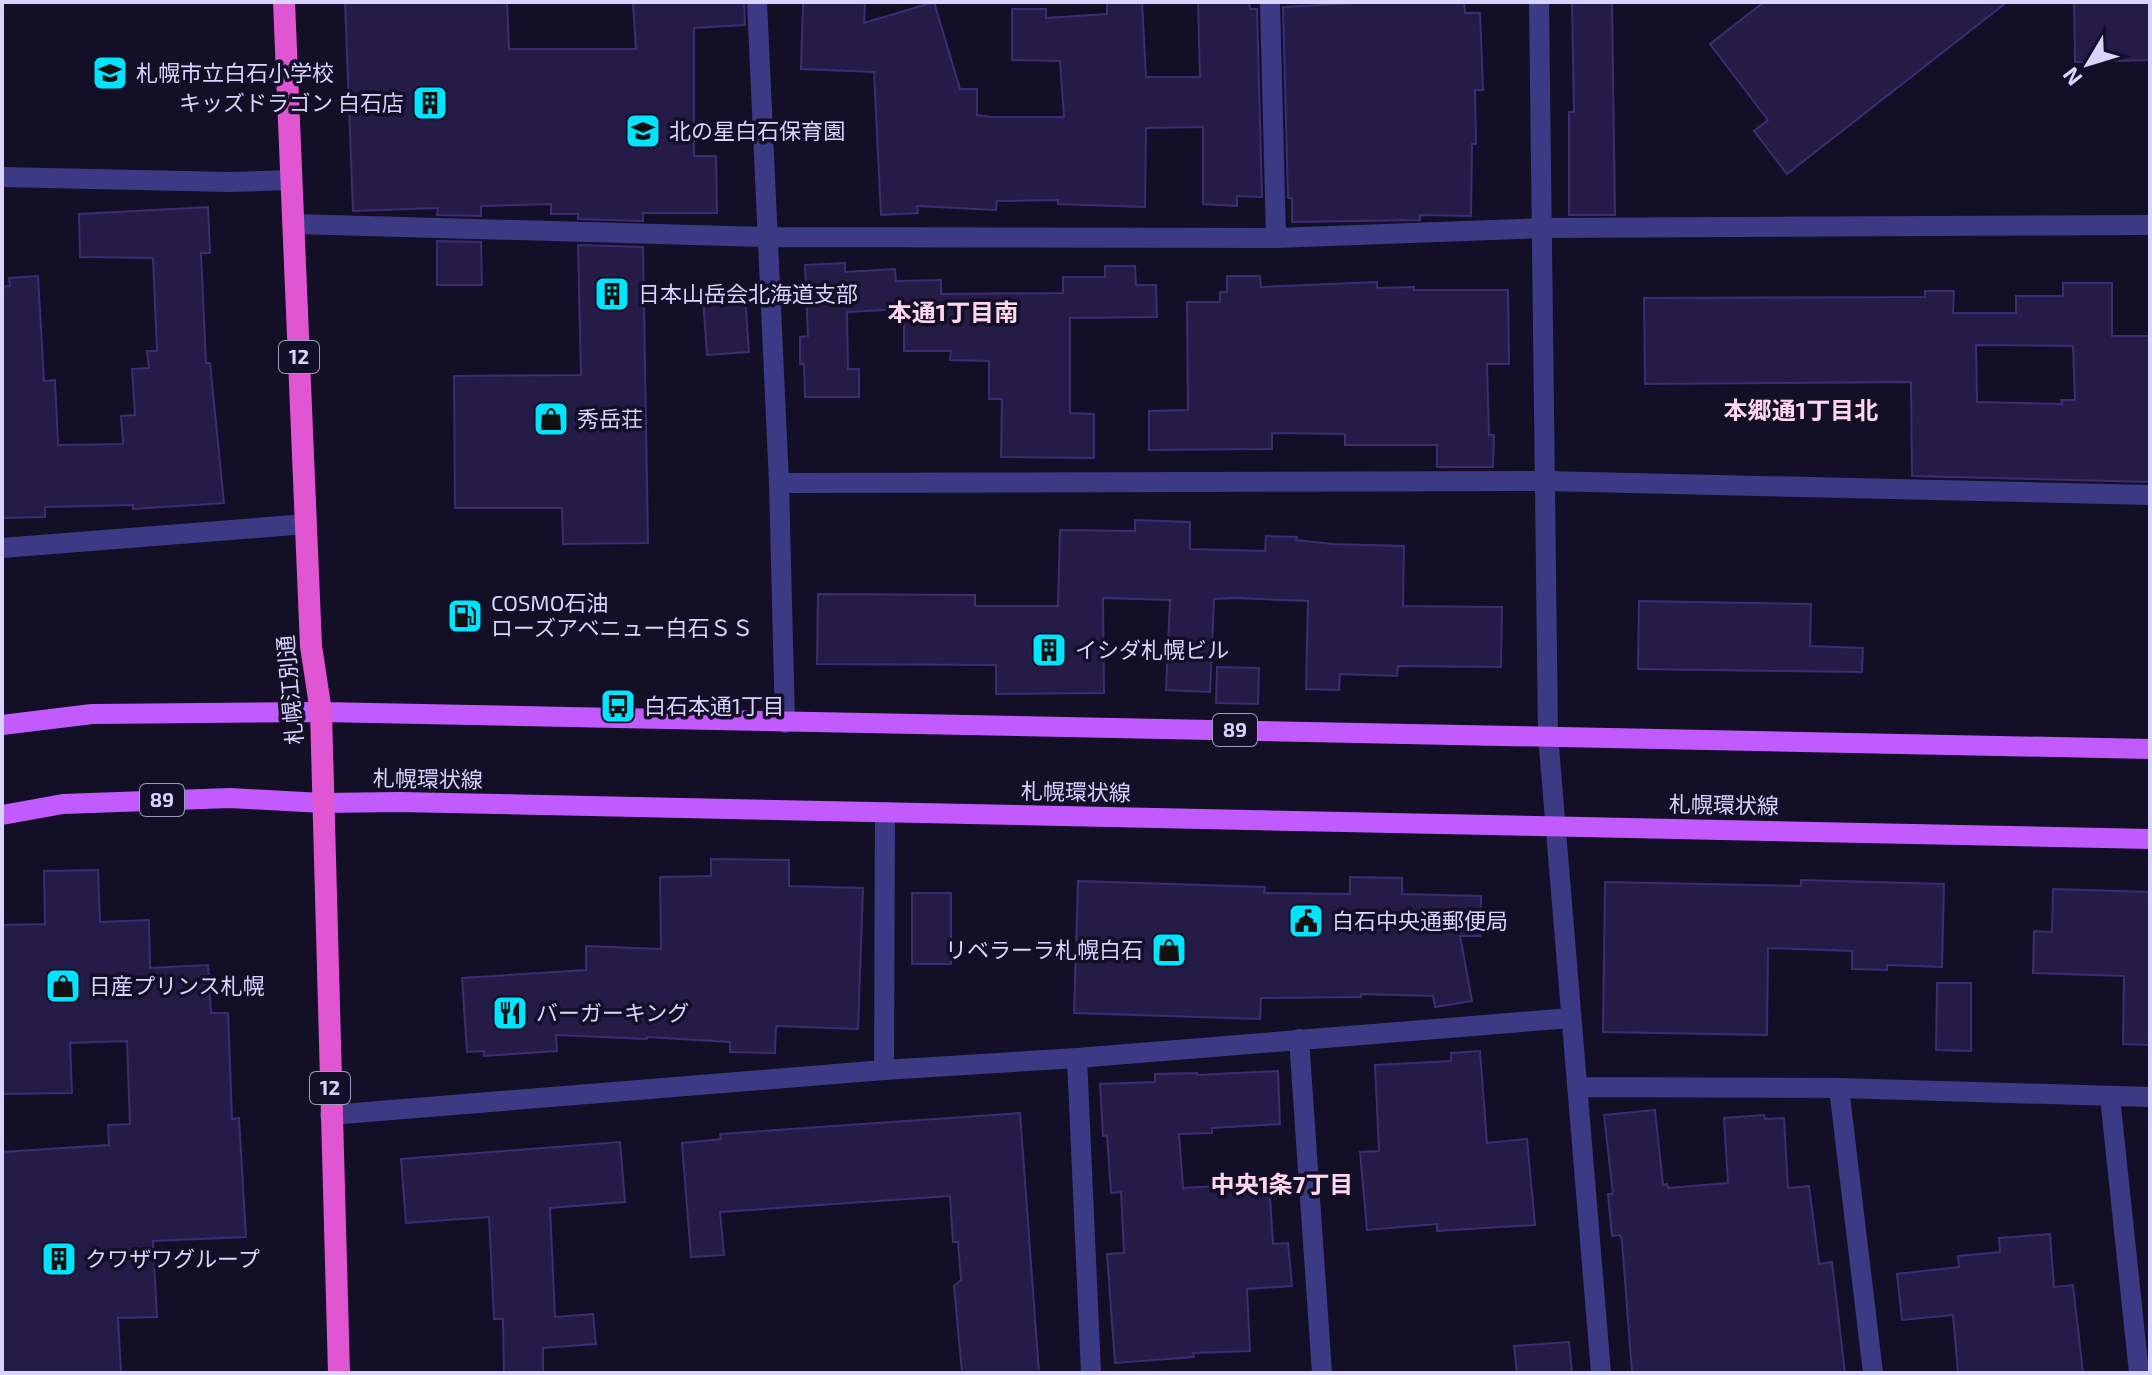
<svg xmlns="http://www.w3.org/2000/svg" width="2152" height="1375" font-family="'Exo 2','Noto Sans JP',sans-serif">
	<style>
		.building { fill: #241b47; stroke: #3b2d73; stroke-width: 2; fill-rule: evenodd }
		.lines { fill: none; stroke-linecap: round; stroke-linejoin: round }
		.minor { stroke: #3d3a85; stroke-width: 20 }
		.primary { stroke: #c25bff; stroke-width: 20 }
		.trunk { stroke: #e055d1; stroke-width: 22 }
		.labels { text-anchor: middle; stroke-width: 7; stroke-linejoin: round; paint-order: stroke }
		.shield { fill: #130f26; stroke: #9e99be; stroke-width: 2 }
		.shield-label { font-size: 20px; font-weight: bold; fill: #d9d4ff }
		.poi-label { font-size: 22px; fill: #d9d4ff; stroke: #130f26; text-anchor: start }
		.street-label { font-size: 22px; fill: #d9d4ff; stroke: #130f26 }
		.neighbourhood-label { font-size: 24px; font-weight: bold; fill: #ffd6f0; stroke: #130f26 }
	</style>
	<rect width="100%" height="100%" fill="#130f26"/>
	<path class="building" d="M345 2H507L509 49H636L633 2H744L745 25 694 28V156H716L717 213H643V221L578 219V214H551V204L481 206V216L437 215 438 208 353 211Z
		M803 2H865L864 23 934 2 960 89H977V115L992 117H1064L1060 61 1012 60V9H1046V18L1107 14V2H1142L1146 77H1200L1198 2H1249L1250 9H1257L1262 197 1237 196V206L1203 204V127L1146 128 1145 207 1058 204V200L997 201 996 210 917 206 918 213 881 215 874 72 801 69Z
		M1374 2H1464L1465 13H1480L1483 90H1475L1476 144H1472L1471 216 1420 215V220L1292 222V198H1288L1283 7Z
		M1572 2H1612L1615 215H1569V112H1574Z
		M1764 2H2007L1787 174 1754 131 1768 120 1710 44Z
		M2074 2H2150V60L2075 62Z
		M208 207 210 253H201L206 363H210L224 503 133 509V505L45 507V517L2 518V287L10 286 9 278 38 276 44 381 55 380 58 445 123 444 121 416 135 415 132 369 149 368 147 351H157L153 258 80 257 79 214Z
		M437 241 481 242 482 285H437Z
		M578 245 643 247 648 543 563 544 562 508H455L454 376 581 375Z
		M845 263V272L895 269 896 281 941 280V294L1063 293V277H1105V266H1135L1136 285H1156L1157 317 1070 318V413L1094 414V458L1001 457 1002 399H989V361L950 360 951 351H904V309L847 312 848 369H859V397H805L804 364H800V337L808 336 805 265Z
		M1227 276H1260L1261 287 1377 282V288L1414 287V290H1508L1509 364H1487L1489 435H1494L1493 467H1437V445H1345V434L1272 433V449L1149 450V411L1188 410 1187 302H1220V292H1227Z
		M2063 283H2112V336H2150V482L1912 476 1911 382 1645 384 1644 298 1925 297V291H1954L1953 313H2016V296H2063ZM1976 345 2073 346 2075 400H2061L2062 404 1977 402Z
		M745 295 749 352 707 355 703 298Z
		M1135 520 1190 522V549L1265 551 1266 536 1297 537 1296 540 1332 544 1404 546 1403 606 1502 607 1501 667 1398 666 1397 676 1340 674 1339 690 1306 689 1308 601 1234 598 1214 599 1210 692 1166 690 1170 600 1103 598 1104 693 996 694V665L817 664 818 594 975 595V606H1058L1060 530 1135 531Z
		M1639 601 1811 604 1810 646 1863 648 1862 672 1638 669Z
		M1217 667 1259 668 1258 704 1216 703Z
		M711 859 789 860V886L863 888 858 1029 776 1026 775 1053 730 1052V1042L647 1037V1039L556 1035 557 1051 484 1056V1051L467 1052 462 978 586 970V946L661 949 660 877 711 876Z
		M98 870 100 922 149 920 150 968 208 965 211 1013H228L232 1119 239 1118 246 1237 153 1241 157 1317 118 1318 121 1373H2V1152L109 1145 108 1125 130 1124 127 1041 70 1043 72 1093 2 1094V925L45 924 44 871Z
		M1350 877 1402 878V894L1481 896 1480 936H1460L1472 1001 1435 1007 1433 996 1361 994V997L1261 998 1260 1019 1074 1013 1078 881 1265 887 1264 893 1350 894Z
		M1801 880 1944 884 1942 967 1887 965V970L1852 969V951L1768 948 1767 1035 1603 1032 1605 882 1801 886Z
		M2053 889 2150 892V1045L2123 1044 2124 976 2033 973 2034 931 2052 932Z
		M912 893H951V964H912Z
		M1937 983H1971V1051L1936 1050Z
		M1480 1051 1487 1143 1527 1139 1535 1225 1437 1231V1224L1367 1230 1360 1152 1379 1151 1375 1065 1451 1061V1053Z
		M1278 1071 1280 1124 1212 1128V1133L1179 1134 1183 1188 1269 1183 1273 1244 1288 1243 1292 1286 1247 1289 1250 1351 1193 1353 1194 1357 1115 1363 1107 1254 1124 1253 1121 1192 1111 1193 1107 1135 1103 1136 1100 1084 1155 1082V1074L1197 1073V1075Z
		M1655 1110 1663 1185 1667 1184 1668 1188 1728 1183 1724 1118 1764 1115 1765 1119 1784 1118 1788 1188 1809 1186 1819 1264 1832 1262 1845 1373H1632L1622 1241 1620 1235 1612 1236 1608 1194H1613L1604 1115Z
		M1020 1113 1039 1373H962L954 1286 961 1280 958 1242H953L950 1196 720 1212 724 1255 691 1257 682 1143 721 1139 720 1134Z
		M620 1142 625 1202 550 1208 555 1317 593 1314 596 1344 543 1348V1373H504L503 1319H494L489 1217 406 1223 401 1159Z
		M2050 1234 2054 1287 2073 1285 2083 1373H1958L1953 1315 1902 1320 1897 1274 1959 1267 1958 1256 2000 1252 1999 1238Z
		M1569 1342 1572 1373H1517L1514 1346Z"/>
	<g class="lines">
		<path class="minor" d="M757 2 779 483 785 723
			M1270 2 1276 238
			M1539 2 1548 735 1601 1373
			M2 177 230 182 291 180
			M294 224 768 237 1276 238 1543 228 2150 225
			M779 483 1546 481 2150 495
			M2 548 306 524
			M1299 1039 1322 1373
			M1077 1058 1091 1373
			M884 1070 885 812
			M1577 1087 1839 1088 2150 1097
			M1839 1088 1873 1373
			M2110 1097 2139 1373
			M330 1115 884 1070 1077 1058 1571 1018"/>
		<path class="primary" d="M2 725 92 714 321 712 2150 749
			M2 815 63 804 230 798 322 803 399 802 2150 839"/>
		<path class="trunk" d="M284 2 311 646 321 712 339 1373"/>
	</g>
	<defs>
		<symbol id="school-square" viewBox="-11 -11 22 22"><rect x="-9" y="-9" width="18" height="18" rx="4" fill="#00e5ff" stroke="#130f26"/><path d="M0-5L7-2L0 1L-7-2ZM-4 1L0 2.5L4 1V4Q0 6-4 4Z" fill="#111"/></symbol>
		<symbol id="building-square" viewBox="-11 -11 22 22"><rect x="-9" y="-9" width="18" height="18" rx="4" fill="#00e5ff" stroke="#130f26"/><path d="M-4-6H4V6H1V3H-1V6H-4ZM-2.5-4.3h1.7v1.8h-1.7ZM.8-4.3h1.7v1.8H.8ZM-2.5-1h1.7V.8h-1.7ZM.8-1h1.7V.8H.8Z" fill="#111"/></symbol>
		<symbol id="shop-square" viewBox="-11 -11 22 22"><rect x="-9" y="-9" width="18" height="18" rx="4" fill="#00e5ff" stroke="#130f26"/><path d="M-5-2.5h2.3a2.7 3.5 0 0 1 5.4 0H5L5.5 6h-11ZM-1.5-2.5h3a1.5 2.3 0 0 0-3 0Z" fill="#111"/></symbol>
		<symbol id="fuel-square" viewBox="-11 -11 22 22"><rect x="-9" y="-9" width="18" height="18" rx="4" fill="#00e5ff" stroke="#130f26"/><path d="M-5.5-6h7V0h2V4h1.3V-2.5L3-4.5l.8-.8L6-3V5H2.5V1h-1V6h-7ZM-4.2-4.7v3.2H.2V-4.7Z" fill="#111"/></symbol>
		<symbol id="bus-square" viewBox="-11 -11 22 22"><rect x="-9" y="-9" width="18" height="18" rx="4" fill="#00e5ff" stroke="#130f26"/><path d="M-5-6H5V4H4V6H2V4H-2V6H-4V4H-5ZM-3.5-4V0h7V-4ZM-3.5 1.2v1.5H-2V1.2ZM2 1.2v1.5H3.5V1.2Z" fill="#111"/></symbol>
		<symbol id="civic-square" viewBox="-11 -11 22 22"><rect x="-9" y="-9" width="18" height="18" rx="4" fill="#00e5ff" stroke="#130f26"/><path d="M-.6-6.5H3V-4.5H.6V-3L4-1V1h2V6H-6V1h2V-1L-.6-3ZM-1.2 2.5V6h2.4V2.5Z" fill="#111"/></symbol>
		<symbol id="restaurant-square" viewBox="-11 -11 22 22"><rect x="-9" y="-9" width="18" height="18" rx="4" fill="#00e5ff" stroke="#130f26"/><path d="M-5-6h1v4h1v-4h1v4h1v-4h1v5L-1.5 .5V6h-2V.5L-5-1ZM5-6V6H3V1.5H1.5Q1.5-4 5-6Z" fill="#111"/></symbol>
	</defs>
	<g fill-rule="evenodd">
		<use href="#school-square" x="90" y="53" width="40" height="40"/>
		<use href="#building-square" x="410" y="83" width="40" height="40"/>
		<use href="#school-square" x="623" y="111" width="40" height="40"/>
		<use href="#building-square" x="592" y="274" width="40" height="40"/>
		<use href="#shop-square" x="531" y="399" width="40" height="40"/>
		<use href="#fuel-square" x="445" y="596" width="40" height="40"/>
		<use href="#building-square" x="1029" y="630" width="40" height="40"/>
		<use href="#bus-square" x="598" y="686" width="40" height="40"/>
		<use href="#civic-square" x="1286" y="901" width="40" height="40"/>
		<use href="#shop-square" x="1149" y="930" width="40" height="40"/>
		<use href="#shop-square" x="43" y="966" width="40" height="40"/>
		<use href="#restaurant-square" x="490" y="993" width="40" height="40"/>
		<use href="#building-square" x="39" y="1239" width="40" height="40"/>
	</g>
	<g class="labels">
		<g class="shield">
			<rect x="279" y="341" width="40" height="32" rx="6"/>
			<rect x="1213" y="714" width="44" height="32" rx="6"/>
			<rect x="140" y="784" width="44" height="32" rx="6"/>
			<rect x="310" y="1072" width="40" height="32" rx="6"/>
		</g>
		<g class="shield-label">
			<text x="299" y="364">12</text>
			<text x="1235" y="737">89</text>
			<text x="162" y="807">89</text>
			<text x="330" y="1095">12</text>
		</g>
		<g class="poi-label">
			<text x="136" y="81">札幌市立白石小学校</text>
			<text x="404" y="111" text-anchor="end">キッズドラゴン 白石店</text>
			<text x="669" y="139">北の星白石保育園</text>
			<text x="638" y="302">日本山岳会北海道支部</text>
			<text x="577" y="427">秀岳荘</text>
			<text x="491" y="611">COSMO石油<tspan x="491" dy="25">ローズアベニュー白石ＳＳ</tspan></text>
			<text x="1075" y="658">イシダ札幌ビル</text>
			<text x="644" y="714">白石本通1丁目</text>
			<text x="1332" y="929">白石中央通郵便局</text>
			<text x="1143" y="958" text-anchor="end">リベラーラ札幌白石</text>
			<text x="89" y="994">日産プリンス札幌</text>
			<text x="536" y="1021">バーガーキング</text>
			<text x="85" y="1267">クワザワグループ</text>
		</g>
		<g class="street-label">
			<text transform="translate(290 690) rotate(-95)" y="8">札幌江別通</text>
			<text transform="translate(428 779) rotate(1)" y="8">札幌環状線</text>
			<text transform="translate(1076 792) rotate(1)" y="8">札幌環状線</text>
			<text transform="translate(1724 805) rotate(1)" y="8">札幌環状線</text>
		</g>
		<g class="neighbourhood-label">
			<text x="953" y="321">本通1丁目南</text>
			<text x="1801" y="419">本郷通1丁目北</text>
			<text x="1282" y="1193">中央1条7丁目</text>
		</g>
	</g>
	<rect width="2152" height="1375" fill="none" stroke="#d9d4ff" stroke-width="8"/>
	<g transform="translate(2088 64) rotate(232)" stroke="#130f26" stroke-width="6" paint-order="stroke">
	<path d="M0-6L14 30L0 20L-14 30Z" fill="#d9d4ff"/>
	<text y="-12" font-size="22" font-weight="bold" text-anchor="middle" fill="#d9d4ff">N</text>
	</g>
</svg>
